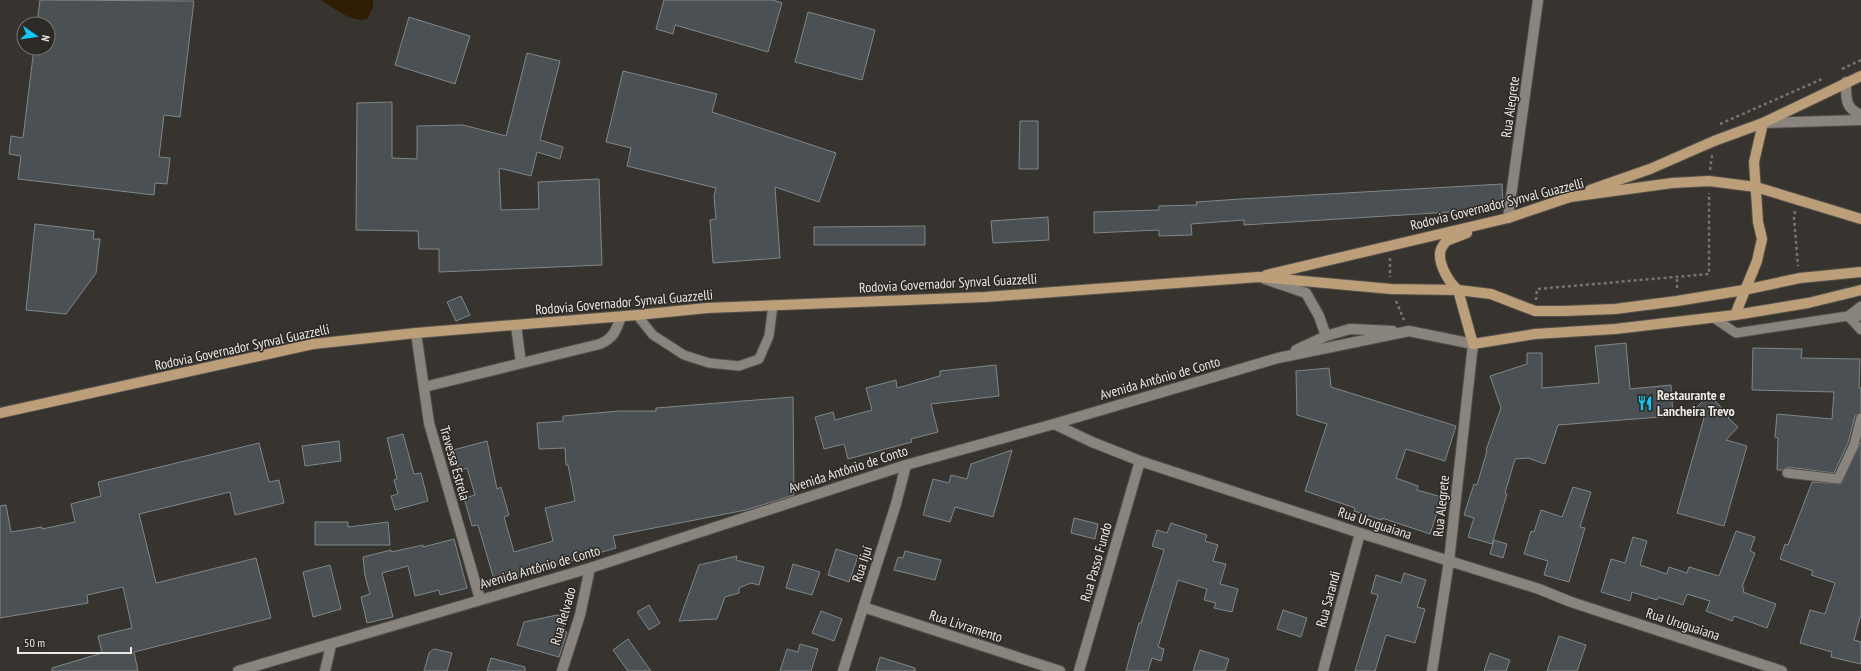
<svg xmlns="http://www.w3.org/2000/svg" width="1861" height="671" font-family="'PT Sans Narrow',sans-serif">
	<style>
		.water { fill: #2f1d04 }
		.building { fill: #4a5053; stroke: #80878a }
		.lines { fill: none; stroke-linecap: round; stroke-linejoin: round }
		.service-casing { stroke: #54514c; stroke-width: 11 }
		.minor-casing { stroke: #54514c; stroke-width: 12 }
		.tertiary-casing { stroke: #54514c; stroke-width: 12 }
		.primary-casing { stroke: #54514c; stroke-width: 12 }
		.path { stroke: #787570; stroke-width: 2.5; stroke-dasharray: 3 3; stroke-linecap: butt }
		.service { stroke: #89847e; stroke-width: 9 }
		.minor { stroke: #89847e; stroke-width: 10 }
		.tertiary { stroke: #89847e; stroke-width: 10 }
		.primary { stroke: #bc9e79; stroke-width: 10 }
		.labels { text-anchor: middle; stroke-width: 3; stroke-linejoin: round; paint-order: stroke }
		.street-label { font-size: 14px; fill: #eceae7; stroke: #2d2924 }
		.poi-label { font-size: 14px; font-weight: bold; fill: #eceae7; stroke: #2d2924; text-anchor: start }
	</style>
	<rect width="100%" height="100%" fill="#37332e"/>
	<path class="water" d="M321 0H373V8L367 19C351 23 334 8 321 0Z"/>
	<path class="building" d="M40 0 194 1 180 117 164 115 159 157 170 158 167 184 155 183 154 195 18 179 21 156 9 154 11 136 23 138 34 48H48V24H37Z
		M664 0H773L782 3 768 52 675 25 673 34 656 29Z
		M808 12 875 30 862 80 795 62Z
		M409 17 470 36 455 84 395 65Z
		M527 53 560 61 540 140 563 147 560 159 537 152 531 176 499 168 501 210 539 209 538 182 599 179 602 265 439 272V249H419L418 231 356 230 357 103 392 102V158L417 159V126L463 125 506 136Z
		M623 71 717 94 712 112 836 153 819 202 775 187 780 258 713 263 710 220 716 219 714 196 716 188 627 166 631 148 606 142Z
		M1020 121H1038V169H1019Z
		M1502 184 1503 204 1482 205V210L1244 225V220L1191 224 1192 235 1159 236V230L1094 233V212L1159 210V206L1197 205 1196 202 1241 199Z
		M1048 217 1049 240 993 243 991 221Z
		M35 224 94 231 93 239H100L96 273 66 314 26 310Z
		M925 226V245H814V227Z
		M461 296 470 315 456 321 447 302Z
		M1626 343 1630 389 1671 385 1673 416 1558 425 1545 464 1528 458 1515 459 1505 493 1507 494 1492 544 1468 537 1474 518 1464 515 1474 484 1477 485 1487 451 1486 450 1501 408 1490 376 1527 364V353H1542V388L1599 383 1595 346Z
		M1753 348 1802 349 1801 358 1860 359 1859 388H1861V412L1855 416 1848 443 1834 473 1788 467 1782 470H1777L1778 438 1775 437 1777 414 1832 419 1834 392 1752 390Z
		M996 365 999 396 931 404 938 432 911 439 912 442 848 459 844 444 824 449 815 417 833 412 835 420 872 410 866 388 896 380 897 388 940 376V371Z
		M1329 368 1331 387 1456 426 1445 461 1406 449 1396 478 1418 486 1417 490 1442 497 1430 534 1382 518V520L1354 511 1355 508 1305 491 1327 424 1297 415 1296 371Z
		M1709 395 1730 416 1728 418 1738 427 1726 440 1747 446 1724 526 1677 513 1704 418 1695 409Z
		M793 397 794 495 746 510 613 536 616 548 495 583 478 525 472 526 464 498 475 495 467 468 459 471 453 450 487 441 497 489 501 487 509 515 504 517 514 552 553 541 545 508 575 501 568 465H566L565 448 539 449 537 423 563 421V416L619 411H656V408Z
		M403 434 414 474 421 473 428 501 395 510 391 496 398 494 394 480 397 479 387 438Z
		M339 441 341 461 305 466 302 446Z
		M1861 442V614L1854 640 1861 642V664L1831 657 1832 652 1800 643 1810 610 1825 614 1835 583 1811 575 1813 571 1780 559 1785 544 1788 545 1812 482 1841 484Z
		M259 443 269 482 279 480 284 503 235 515 230 492 139 514 156 583 256 558 271 618 134 652 138 671H52V668L102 653 98 636 132 628 123 587 87 595 88 603 0 618V506L6 505 11 532 42 527V529L75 522 71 504 101 496 98 482Z
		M1012 450 993 517 955 507 950 522 923 515 933 479 949 483 951 475 967 479 971 464Z
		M1573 487 1591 492 1580 527 1585 528 1569 582 1544 575 1548 561 1524 554 1531 531 1534 532 1541 510 1562 517Z
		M1074 518 1098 524 1095 539 1071 533Z
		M315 522H348V527L388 522 390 545H315Z
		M1171 523 1207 535 1205 541 1218 545 1213 561 1226 564 1220 584 1238 589 1232 612 1214 608 1216 603 1204 600 1207 589 1178 580 1158 647 1164 649 1161 661 1152 658 1148 671H1126L1139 623H1141L1164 550 1152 546 1157 530 1167 533Z
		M1736 531 1755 537 1750 551 1755 553 1742 587 1744 588 1743 592 1776 604 1767 628 1734 616 1732 621 1706 611 1710 601 1687 594 1683 605 1658 597 1657 600 1632 592 1630 601 1601 592 1611 559 1625 563 1633 537 1647 541 1640 565 1667 574 1669 567 1687 573 1689 567 1719 576Z
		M454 539 467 588 440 595 439 590 415 596 408 566 382 573 393 617 367 623 361 597 370 594 365 576 363 557 391 550V552L423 545V547Z
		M1494 540 1507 544 1503 558 1490 554Z
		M836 549 858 556 849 582 828 575Z
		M905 551 941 560 935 580 894 570 898 557 903 558Z
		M737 556 736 560 764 567 759 585 751 583 739 588V593L725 597 717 619 679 621 699 565Z
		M793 564 820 572 812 595 786 588Z
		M330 565 341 609 313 617 303 572Z
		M1404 573 1426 580 1417 607 1425 609 1415 643 1386 635 1375 671H1355L1378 595 1371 593 1376 575 1401 583Z
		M649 605 660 623 649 630 637 612Z
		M1283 610 1307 618 1301 637 1277 629Z
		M821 611 842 619 834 641 812 633Z
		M557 615 566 618 562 631 567 632 559 657 517 645 524 622Z
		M1559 636 1586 645 1577 671H1547Z
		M628 639 651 671H628L613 650Z
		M800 644 818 649 811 671H780L787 649 798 652Z
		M434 649 452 653 447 671H424L429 653Z
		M1200 650 1229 659 1225 671H1193Z
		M1490 653 1510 660 1506 671H1484Z
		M880 657 915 668V671H876Z
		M491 658 525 667V671H487Z"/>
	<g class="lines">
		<defs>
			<path id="service" d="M637 315 653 335 684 355 709 363 739 366 759 359 769 336 773 305
				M1861 316H1848L1861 330
				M1714 318 1736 333 1848 316 1861 306
				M1787 473 1838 479 1854 445 1861 418"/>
			<path id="minor" d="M1846 82C1846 99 1845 108 1861 115
				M1763 123 1861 120
				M1265 279 1306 293 1319 316 1326 336 1296 350
				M516 325 521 363
				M416 333 429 423 480 599
				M1326 336 1350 329 1393 331
				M424 387 600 344C614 338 616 330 621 317
				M1054 424 1092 442 1140 461 1360 533 1539 589 1571 602 1782 671
				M863 607 1060 671
				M238 671 590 568 906 465 1054 424 1278 358 1409 331 1473 344
				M325 671 331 645
				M562 671 580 615 590 568
				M843 671 896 504 906 465
				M1079 671 1140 461
				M1323 671 1360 533"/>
			<path id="tertiary" d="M1508 218 1538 0
				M1432 671 1449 561 1473 344"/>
			<path id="primary" d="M1590 190 1650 169 1714 141 1763 123 1861 76
				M1467 233 1446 241C1444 244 1440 249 1440 253 1439 265 1449 283 1458 290L1473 344 1535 334 1615 329 1735 315 1808 303 1861 290
				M1266 275 1508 218 1570 197 1672 183 1709 181 1756 187 1861 219
				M1735 315 1757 261 1762 239 1758 222 1754 162 1763 123
				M0 413 313 344 416 333 637 315 707 308 985 297 1259 277 1391 289 1458 290 1491 294 1535 311H1564L1615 309 1677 301 1744 290 1800 278 1861 272"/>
		</defs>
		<use href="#service" class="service-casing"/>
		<use href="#minor" class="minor-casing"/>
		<use href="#tertiary" class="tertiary-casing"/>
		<use href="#primary" class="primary-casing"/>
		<path class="path" d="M1842 69 1861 60
			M1720 124 1822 79
			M1710 170 1712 155
			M1795 211 1794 218 1798 266
			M1390 258V277
			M1677 288V278
			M1536 300 1537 289 1709 274V193
			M1396 301 1404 320"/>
		<use href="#service" class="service"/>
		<use href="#minor" class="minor"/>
		<use href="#tertiary" class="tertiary"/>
		<use href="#primary" class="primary"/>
	</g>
	<defs>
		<symbol id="restaurant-bare" viewBox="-9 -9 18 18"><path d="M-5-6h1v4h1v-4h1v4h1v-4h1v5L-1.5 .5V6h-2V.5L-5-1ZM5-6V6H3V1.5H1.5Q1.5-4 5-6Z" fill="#0bcafa" stroke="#2d2924" stroke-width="2.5" paint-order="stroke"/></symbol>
	</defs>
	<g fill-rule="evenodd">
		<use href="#restaurant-bare" x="1634" y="392" width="22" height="22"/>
	</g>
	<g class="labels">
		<g class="street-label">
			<text transform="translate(1510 107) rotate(-82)" y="5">Rua Alegrete</text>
			<text transform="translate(1497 204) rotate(-14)" y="5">Rodovia Governador Synval Guazzelli</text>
			<text transform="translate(948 283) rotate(-3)" y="5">Rodovia Governador Synval Guazzelli</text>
			<text transform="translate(624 302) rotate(-5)" y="5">Rodovia Governador Synval Guazzelli</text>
			<text transform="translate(242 347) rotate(-12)" y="5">Rodovia Governador Synval Guazzelli</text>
			<text transform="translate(1160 378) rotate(-16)" y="5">Avenida Antônio de Conto</text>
			<text transform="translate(455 463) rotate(74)" y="5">Travessa Estrela</text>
			<text transform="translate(848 469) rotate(-18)" y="5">Avenida Antônio de Conto</text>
			<text transform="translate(1441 506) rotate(-84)" y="5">Rua Alegrete</text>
			<text transform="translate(1375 523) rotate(18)" y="5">Rua Uruguaiana</text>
			<text transform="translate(1096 562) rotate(-74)" y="5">Rua Passo Fundo</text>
			<text transform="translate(862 564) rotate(-72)" y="5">Rua Ijuí</text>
			<text transform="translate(540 567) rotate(-16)" y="5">Avenida Antônio de Conto</text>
			<text transform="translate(1328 599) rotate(-75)" y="5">Rua Sarandi</text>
			<text transform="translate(563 616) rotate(-74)" y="5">Rua Relvado</text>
			<text transform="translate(1683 624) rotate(18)" y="5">Rua Uruguaiana</text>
			<text transform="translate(966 626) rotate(18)" y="5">Rua Livramento</text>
		</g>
		<g class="poi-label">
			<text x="1657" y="400">Restaurante e<tspan x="1657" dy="16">Lancheira Trevo</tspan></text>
		</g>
	</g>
	<g transform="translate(36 36) rotate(103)"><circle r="19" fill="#2d2924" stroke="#797672"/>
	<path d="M0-3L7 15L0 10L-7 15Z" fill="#0bcafa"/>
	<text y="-6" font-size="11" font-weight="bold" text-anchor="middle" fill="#eceae7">N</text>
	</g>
	<path d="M18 647v6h113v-6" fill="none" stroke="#eceae7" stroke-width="2"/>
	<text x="24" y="647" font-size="12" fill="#eceae7" stroke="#2d2924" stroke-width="3" paint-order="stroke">50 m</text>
</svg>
